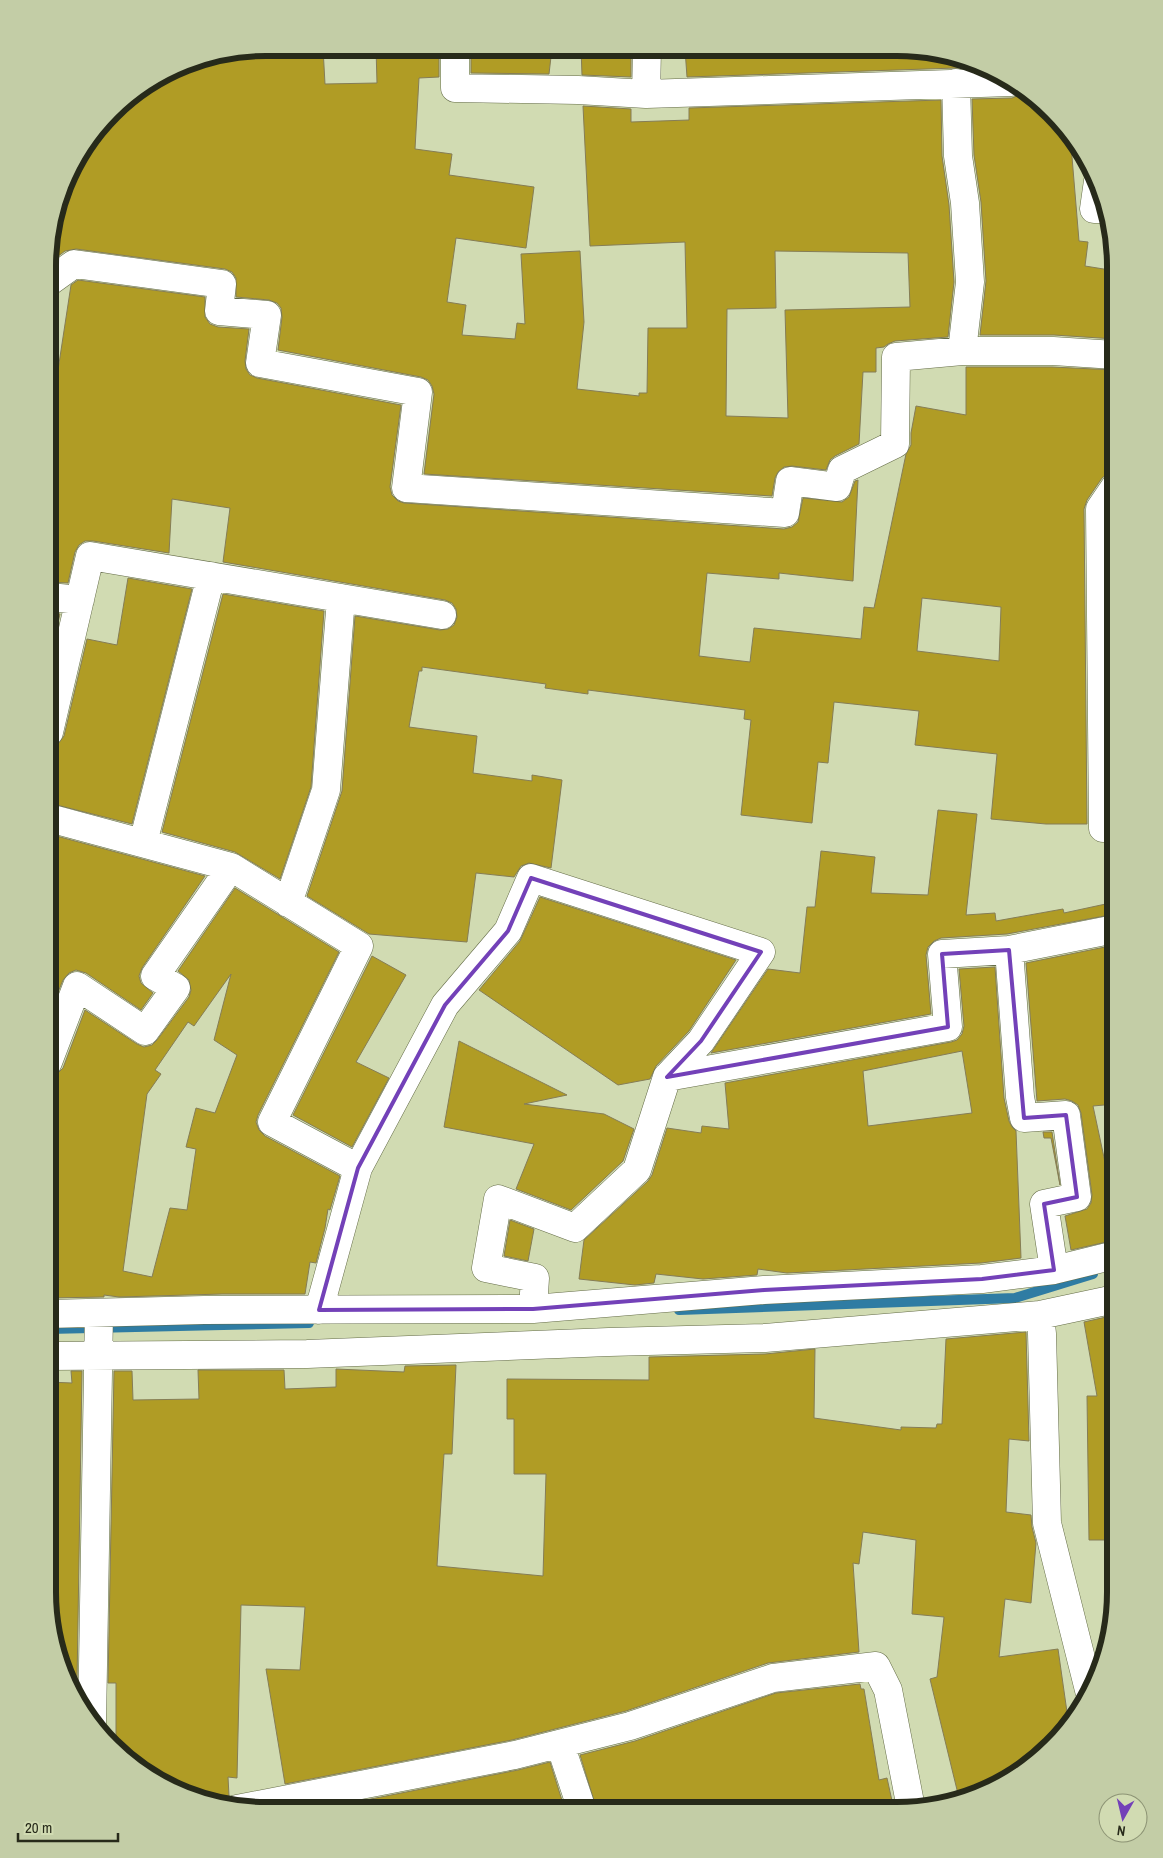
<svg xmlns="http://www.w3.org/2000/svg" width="1163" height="1858" font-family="'Archivo Narrow',sans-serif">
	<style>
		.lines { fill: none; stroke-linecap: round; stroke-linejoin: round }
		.stream { stroke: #2f7ca3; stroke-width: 10 }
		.building { fill: #b09c25; stroke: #857d56; fill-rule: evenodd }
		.street-casing { stroke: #646c47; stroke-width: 29 }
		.street { stroke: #fff; stroke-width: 28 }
		.marked { fill: none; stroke: #7341b8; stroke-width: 4; stroke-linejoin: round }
		.rim { fill: none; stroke: #272a1a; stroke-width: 6 }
	</style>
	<rect width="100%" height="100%" fill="#d1dbb2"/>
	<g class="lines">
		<path class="stream" d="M679 1310 1015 1298 1093 1274
			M48 1329 309 1323"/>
	</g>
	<path class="building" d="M266 48H323L325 84 377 83 376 48H439V77L419 78 415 149 452 154 449 175 534 187 526 248 456 238 447 302 466 305 462 335 515 339 517 323 525 324 521 254 580 251 584 322 577 389 639 396V393H647L648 328H687L685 242 590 246 583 106 631 109V122L689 120V108L941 100 942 156 949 205 954 282 948 337 895 341 888 344 884 347 876 348V372H863L859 444 835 456 830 460 826 470 792 466 784 467 778 472 775 478 772 496 424 474 434 394 432 386 428 380 421 377 278 350 282 317 281 308 277 303 269 300 236 297V278L232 272 225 269 76 249 65 251 49 263V238L70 169 122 102 183 64ZM775 251 908 253 910 307 785 310 788 418 726 416 727 309 776 308Z
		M471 48H552L549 74 471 73Z
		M581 48 631 49V77L582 75Z
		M685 49H926L981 64 986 67 687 77Z
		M1024 90 1030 93 1070 133 1079 241 1088 242 1085 266 1116 271 1115 339 1054 335H980L986 281 981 202 974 155 972 99 1012 98 1019 95Z
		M78 280 205 297V317L210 324 218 327 249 329 245 361 246 369 250 375 257 378 401 405 390 487 392 495 398 501 404 503 784 529 792 527 798 522 803 498 842 502 849 497 855 481 858 480 853 581 779 573V579L707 573 699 656 750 662 754 628 861 639 864 607 874 608 906 454 911 445V433L916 406 966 415V367H1052L1115 370V472L1108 473 1102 478 1087 500 1084 509 1087 824H1046L991 819 997 754 915 745 919 711 834 702 828 763 818 762 812 823 741 815 751 720 744 719 745 710 588 690V694L545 688 546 684 422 667V671H419L409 727 477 736 473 773 532 781V775L562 780 551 868 529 863 521 866 514 877 476 873 467 942 369 934 307 896 342 791 355 616 440 630 448 629 454 625 457 617 456 609 452 603 445 600 223 562 230 508 172 499 169 553 93 541H85L79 545 75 552 68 583 49 582V429L71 285ZM922 598 1001 607 999 661 917 651Z
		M128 578 192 589 132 824 49 803V785L58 744 64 736 87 639 117 645Z
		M223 594 324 611 311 787 280 879 235 852 162 832Z
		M49 613 60 614 56 631H49Z
		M49 633 56 634 49 664Z
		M938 810 977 814 966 915 995 913 996 921 1063 909 1064 913 1115 902V914L1007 934 941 938 934 941 928 947 926 955 931 1014 711 1053 768 969 800 973 807 907H815L821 851 875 857 871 893 928 895Z
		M49 834 205 876 142 968 139 976 141 983 153 993 141 1010 86 973 76 970 69 973 63 980 48 1017Z
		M235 888 339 952 258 1115 256 1122 259 1130 265 1136 340 1176 330 1210 328 1209 325 1228 316 1263 310 1262 305 1294H222L119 1297 104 1295V1297L48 1298V1271L53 1272 58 1207 48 1206V1077L57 1074 63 1068 85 1010 137 1044 144 1047 152 1045 157 1040 189 997 191 990 189 980 178 971ZM231 974 214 1040 237 1055 215 1113 196 1108 186 1147 196 1149 187 1210 170 1208 152 1277 123 1271 147 1094 161 1074 155 1070 188 1022 194 1026Z
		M540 897 736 960 689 1031 656 1066 650 1079 618 1085 479 990 520 941Z
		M1115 945V1104L1093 1106 1115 1209V1240L1071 1250 1065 1216 1087 1209 1091 1203 1092 1195 1081 1113 1078 1105 1072 1101 1065 1099 1037 1101 1026 963Z
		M372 956 406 975 356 1062 389 1078 352 1147 293 1115Z
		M995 967 1004 1098 1009 1121 1012 1127 1016 1131 1021 1258 981 1263 787 1273 758 1269 757 1275 703 1279 656 1274 654 1283 635 1285 579 1279 584 1240 648 1181 652 1175 667 1128 701 1133 702 1126 729 1129 725 1083 951 1042 957 1040 962 1034 964 1026 959 969ZM962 1051 972 1113 868 1126 863 1071Z
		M459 1041 567 1095 524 1104 604 1114 634 1129 623 1161 571 1210 516 1189 534 1144 444 1127Z
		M1043 1132H1052L1060 1185 1051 1138H1044Z
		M510 1220 534 1229 528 1261 504 1256Z
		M1115 1315V1540H1089L1087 1396H1097L1084 1322Z
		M1026 1332 1029 1441 1009 1439 1006 1512 1031 1515 1032 1527 1036 1543 1031 1603 1005 1599 999 1657 1058 1649 1069 1726 1030 1765 980 1794 959 1798 930 1679 937 1677 944 1617 912 1614 916 1540 863 1532 859 1564 853 1563 859 1652 768 1663 626 1711 512 1740 285 1784 266 1669 300 1670 305 1607 241 1605 237 1778 228 1777 229 1796 222 1804 182 1794 133 1765 116 1748V1683H108L114 1371H132L133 1400 199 1399 198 1370H284L285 1389 336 1387V1369L404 1372 405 1366 456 1365 452 1454H444L437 1566 543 1576 546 1474H514V1419H507V1379L649 1380V1357L765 1354 815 1349 814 1418 901 1430V1427L936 1428 937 1424H942L946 1339Z
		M71 1371H82L77 1683H68L64 1675 58 1646H61L57 1592H48V1382L72 1383Z
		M860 1684 861 1689H864L879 1780 887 1778 894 1810H597L580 1755 635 1741 776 1693Z
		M550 1762 565 1810 439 1809 436 1801 411 1809H320L518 1770Z"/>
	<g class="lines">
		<defs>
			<path id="street" d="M455 48V88L578 90 646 94 1011 82
				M956 83 958 156 965 203 970 282 962 351
				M646 94 647 49
				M1098 181 1094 209H1104
				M49 282 74 264 222 284 219 311 267 315 260 363 418 392 406 488 785 513 790 481 837 487 842 470 895 444 896 357 962 351H1053L1115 355
				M49 597 80 600
				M49 732 90 556 442 615
				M49 818 231 867 359 946 272 1122 358 1168
				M1115 828H1103L1100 509 1115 487
				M143 843 211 576
				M288 903 326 790 341 598
				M48 1062 77 986 145 1031 176 988 155 976 231 867
				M1054 1270 1044 1204 1077 1197 1066 1115 1024 1118 1020 1097 1009 950 1115 929
				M533 1309 535 1278 486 1268 498 1199 575 1228 637 1170 667 1077 948 1027 942 954 1009 950
				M319 1310 358 1168 445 1005 508 931 531 878 761 952 701 1041 667 1077
				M48 1314 204 1310 533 1309 764 1290 982 1279 1054 1270 1115 1255
				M48 1356 307 1354 609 1342 765 1338 1040 1315
				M1089 1690 1047 1523 1042 1334 1040 1315 1115 1299
				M92 1724 99 1313
				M560 1744 582 1810
				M237 1809 515 1755 630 1726 773 1678 876 1666 888 1690 911 1808"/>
		</defs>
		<use href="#street" class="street-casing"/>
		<use href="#street" class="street"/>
	</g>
	<path class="marked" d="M531 878 761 952 701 1041 667 1077 948 1027 942 954 1009 950 1024 1118 1066 1115 1077 1197 1044 1204 1054 1270 982 1279 764 1290 533 1309 319 1310 358 1168 445 1005 508 931Z"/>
	<path d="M0 0H1163V1858H0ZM266 56H897A210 210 0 0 1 1107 266V1592A210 210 0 0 1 897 1802H266A210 210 0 0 1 56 1592V266A210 210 0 0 1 266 56Z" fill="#c3cda6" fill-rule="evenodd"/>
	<path class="rim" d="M266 56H897A210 210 0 0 1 1107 266V1592A210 210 0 0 1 897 1802H266A210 210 0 0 1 56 1592V266A210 210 0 0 1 266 56Z"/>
	<g transform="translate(1123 1818) rotate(188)"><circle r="24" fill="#d1dbb2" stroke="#8d9475"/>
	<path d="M0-4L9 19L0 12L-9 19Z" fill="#7341b8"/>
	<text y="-8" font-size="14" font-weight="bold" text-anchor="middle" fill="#272a1a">N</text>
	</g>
	<path d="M18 1833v8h100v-8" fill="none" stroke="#272a1a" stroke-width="2.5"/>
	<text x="25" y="1833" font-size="15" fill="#272a1a" stroke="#d1dbb2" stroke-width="4" paint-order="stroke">20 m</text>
</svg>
